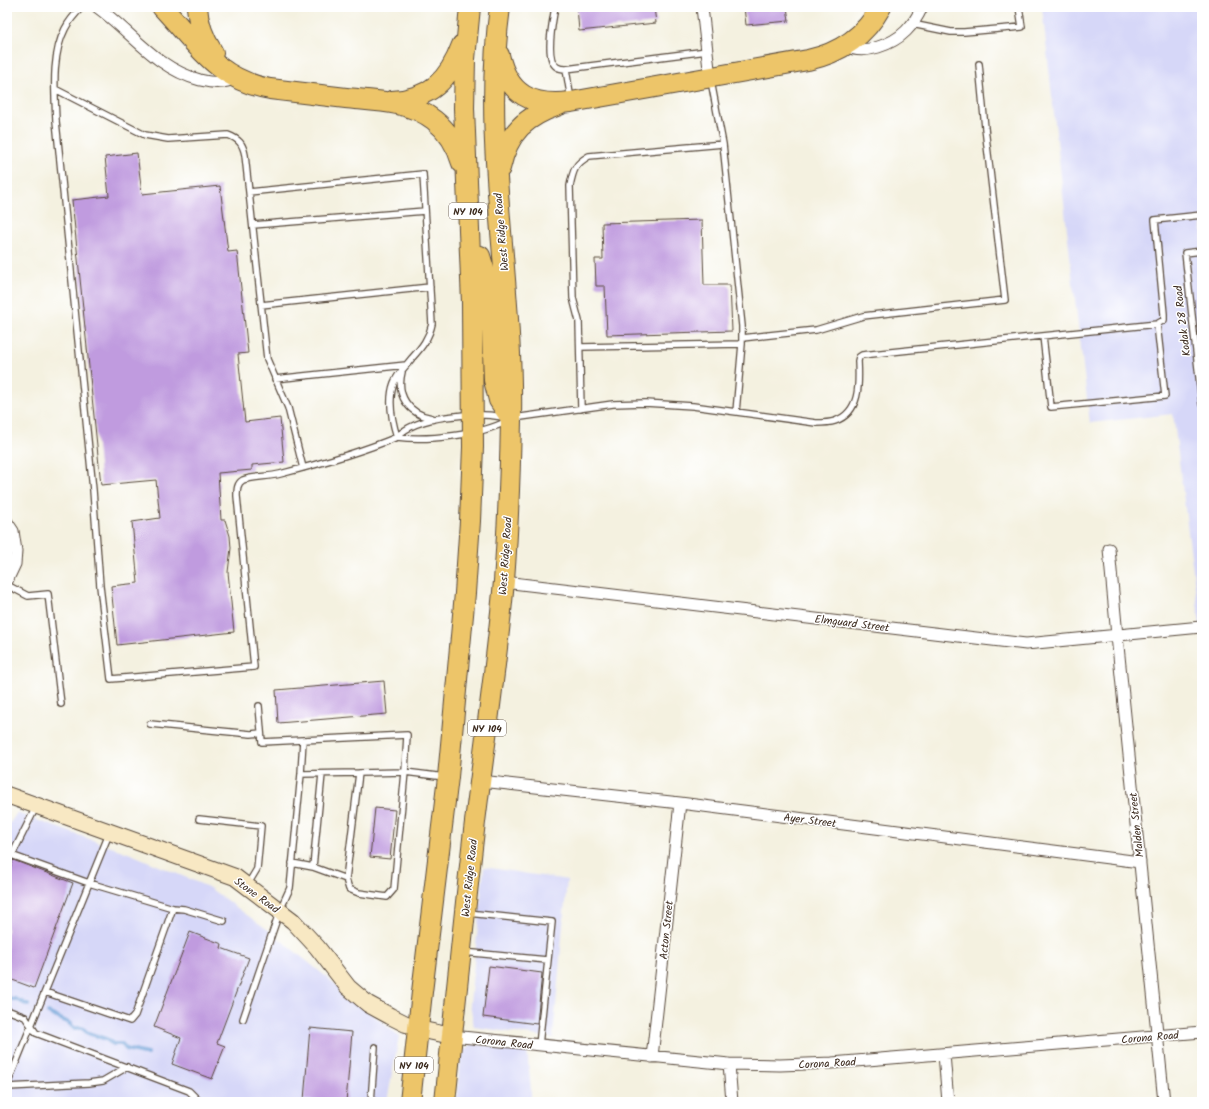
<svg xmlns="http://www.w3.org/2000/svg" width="1209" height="1109" font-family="Kalam,sans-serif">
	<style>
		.built { fill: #d6d7f8 }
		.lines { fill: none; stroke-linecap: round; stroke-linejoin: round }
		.stream { stroke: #6b9fd7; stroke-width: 4 }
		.building { fill: #c09bdf }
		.lane-casing { stroke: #57483b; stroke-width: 8 }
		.street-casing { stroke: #57483b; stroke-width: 13 }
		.secondary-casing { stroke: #57483b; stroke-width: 18 }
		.highway-casing { stroke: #57483b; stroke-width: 22 }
		.lane { stroke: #fff; stroke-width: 5.5 }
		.street { stroke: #fff; stroke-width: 11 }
		.secondary { stroke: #f8e8c3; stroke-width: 16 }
		.highway { stroke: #edc569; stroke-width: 20 }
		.labels { text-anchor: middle; stroke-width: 3; stroke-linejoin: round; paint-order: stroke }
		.shield { fill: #fff; stroke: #766a62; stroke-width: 1 }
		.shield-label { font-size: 10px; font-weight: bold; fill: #3b2a1e }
		.street-label { font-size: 11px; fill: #3b2a1e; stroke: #fff }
	</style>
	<rect width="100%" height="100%" fill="#fff"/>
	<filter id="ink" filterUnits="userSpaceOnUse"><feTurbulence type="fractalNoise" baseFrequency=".025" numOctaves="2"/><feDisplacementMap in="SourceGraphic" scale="8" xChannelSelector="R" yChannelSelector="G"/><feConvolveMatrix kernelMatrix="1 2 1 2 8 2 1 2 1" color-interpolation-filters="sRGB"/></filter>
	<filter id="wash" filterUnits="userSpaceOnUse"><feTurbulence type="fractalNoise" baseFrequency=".012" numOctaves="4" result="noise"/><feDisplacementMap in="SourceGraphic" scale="16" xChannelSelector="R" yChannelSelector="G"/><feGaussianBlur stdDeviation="0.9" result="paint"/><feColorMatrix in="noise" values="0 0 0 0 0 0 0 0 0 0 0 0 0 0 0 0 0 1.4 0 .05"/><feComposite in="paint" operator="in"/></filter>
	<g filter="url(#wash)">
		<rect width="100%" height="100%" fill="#f4f1e0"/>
		<path class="built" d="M1042 7H1202V641L1173 414 1090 423 1073 283Z
			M17 813 131 854 208 887 271 932 399 1036 387 1102H7V827Z
			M484 867 567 880 553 1038 474 1027 470 1003Z
			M473 1044 527 1050 531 1090V1102H456L461 1056 464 1050 469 1046Z"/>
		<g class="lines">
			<path class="stream" d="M7 996 11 999H15L28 1005
				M48 1013 69 1023 74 1028H82L88 1033 106 1039 113 1044H122L126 1049 147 1054"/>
		</g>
		<g id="blocks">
			<path class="building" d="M577 7H654L656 23 579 31Z
				M744 7H787L789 21 746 25Z
				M137 153 142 194 220 186 228 252 237 251 248 353 238 354 245 422 280 418 284 462 252 465V470L218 473 221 520H225L230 536 231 548 228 572 234 632 117 645 111 586 138 583 132 522 160 518 156 480 101 485 72 200 109 196 105 157Z
				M702 220 704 285H730L732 331 607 335 605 286H596L595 259H603L602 223Z
				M384 681 387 714 278 723 276 690Z
				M375 808 395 810 390 859 370 857Z
				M13 860 73 883 34 988 7 978V877Z
				M190 932 222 944 221 948 249 958 217 1043 225 1046 212 1079 172 1064 181 1038 154 1027Z
				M489 966 542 973 537 1024 483 1017Z
				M310 1028 352 1032 346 1102 304 1100Z"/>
		</g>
	</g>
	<g filter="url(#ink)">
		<use href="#blocks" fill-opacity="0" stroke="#57483b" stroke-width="1"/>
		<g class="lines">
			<defs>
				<path id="lane" d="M82 7C75 14 69 21 65 29 51 56 55 92 56 121L93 490 100 586 111 679 254 667 237 496C237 490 237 483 243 480 253 476 269 477 280 474 319 464 359 453 397 437 392 421 388 399 394 383 398 373 406 366 412 358 422 347 429 338 432 324L423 174 249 192
					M555 7C553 20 544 60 557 67 560 69 563 69 566 69L707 51
					M912 24 951 32H964L1022 27 1019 7
					M566 69 571 100
					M711 81 723 144 742 326V344L736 412
					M55 89 145 135 168 139 228 135C239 139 243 144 245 155L267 359 288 408 303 468
					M253 225 425 211
					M1202 251 1185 253 1202 404
					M261 305 430 287
					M1043 336 1051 407 1165 396 1157 324
					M742 338 816 330 863 316 1005 300 985 128 979 64
					M580 347 742 344
					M402 372C396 395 408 414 432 418
					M275 379 406 365
					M581 409 579 321 573 298 570 186C573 170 575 164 589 156L723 144
					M514 418 613 404 645 403 693 406 816 423C822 423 829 423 835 421 861 412 859 383 858 361L859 357 862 355 1157 324 1164 320V314L1155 220 1202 215
					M397 437C416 415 476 412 503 417
					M397 437C427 441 481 435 507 421
					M7 585 28 596 48 594 61 704
					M259 706 262 742 303 740
					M150 724 251 734 261 733
					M301 774 359 773
					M199 819 261 826 257 869 248 884
					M11 855 89 883 173 908 135 1015 130 1021 45 992
					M7 860 13 853 36 807
					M292 863 313 867 346 879 359 773 405 772 394 889 387 897 359 893 349 889 346 879
					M313 867 322 774
					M173 908 184 909 224 921
					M468 913 552 922 539 1045
					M463 952 547 960
					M7 1010 25 1017 36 1033 189 1091 200 1102
					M243 1019 280 910 290 888 301 774 303 740 407 735 405 772 445 777
					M7 1085 109 834
					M7 1087 89 1083 103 1081 127 1067
					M371 1102 375 1047"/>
				<path id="street" d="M97 7C132 32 155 68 200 80 213 83 223 84 236 78
					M702 7 710 78
					M846 46C864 56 893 44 906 31 913 24 918 16 922 7
					M7 522 13 531 16 551 15 564 7 581
					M1109 549 1117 636 1164 1102
					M504 582 1026 644 1201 627
					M481 781 680 803 1140 862
					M452 1036 729 1064 780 1065 832 1063 1202 1032
					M944 1054 948 1102
					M652 1057 680 803
					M729 1064 732 1102"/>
				<path id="secondary" d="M7 795 235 877 293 921 317 947 348 987 368 1004 390 1016 406 1024 428 1031 452 1036"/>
				<path id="highway" d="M162 7C196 43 217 80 270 89 295 92 321 95 346 98 375 101 410 101 434 120 448 131 457 146 462 163
					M197 7C198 24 204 39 213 53
					M499 55C508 95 532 107 571 102L808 60C840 53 865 36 881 7
					M392 101C430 99 449 80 462 45
					M500 168C508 132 526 116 559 105
					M480 256 484 269 492 325 494 380 499 400 510 417
					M410 1102 422 992 448 777 465 593 470 521 473 447 472 303 464 108 465 59 470 7
					M445 1102C455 1009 464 915 475 822 485 741 497 661 504 581 508 527 510 474 511 420 514 282 481 145 500 7"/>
			</defs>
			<use href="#lane" class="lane-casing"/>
			<use href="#street" class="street-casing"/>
			<use href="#secondary" class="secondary-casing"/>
			<use href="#highway" class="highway-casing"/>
			<use href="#lane" class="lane"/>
			<use href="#street" class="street"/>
			<use href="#secondary" class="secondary"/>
			<use href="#highway" class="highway"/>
		</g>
	</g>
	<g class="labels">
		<g class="shield">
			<rect x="449" y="203" width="38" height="16" rx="3"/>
			<rect x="468" y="720" width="38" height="16" rx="3"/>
			<rect x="395" y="1057" width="38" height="16" rx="3"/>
		</g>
		<g class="shield-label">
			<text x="468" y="215">NY 104</text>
			<text x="487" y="732">NY 104</text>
			<text x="414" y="1069">NY 104</text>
		</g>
		<g class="street-label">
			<text transform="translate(501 232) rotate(-95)" y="4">West Ridge Road</text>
			<text transform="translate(1182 321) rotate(-97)" y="4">Kodak 28 Road</text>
			<text transform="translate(505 556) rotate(-86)" y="4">West Ridge Road</text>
			<text transform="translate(852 623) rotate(7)" y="4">Elmguard Street</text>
			<text transform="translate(810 820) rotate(7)" y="4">Ayer Street</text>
			<text transform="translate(1136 825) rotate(-96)" y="4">Malden Street</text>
			<text transform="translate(469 878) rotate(-84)" y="4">West Ridge Road</text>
			<text transform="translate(257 895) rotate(36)" y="4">Stone Road</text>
			<text transform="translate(666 930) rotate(-84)" y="4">Acton Street</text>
			<text transform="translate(1150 1037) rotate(-5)" y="4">Corona Road</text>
			<text transform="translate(504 1042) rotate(6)" y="4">Corona Road</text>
			<text transform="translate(827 1063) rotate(-3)" y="4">Corona Road</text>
		</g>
	</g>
	<rect width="1209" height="1109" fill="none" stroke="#fff" stroke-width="24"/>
</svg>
